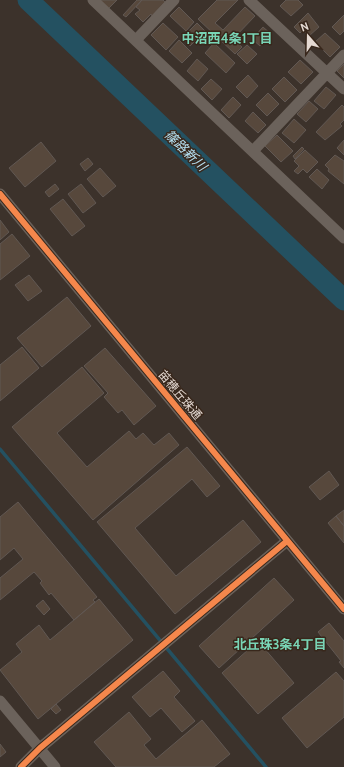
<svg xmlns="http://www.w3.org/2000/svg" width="344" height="767" font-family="Cabin,'Noto Sans JP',sans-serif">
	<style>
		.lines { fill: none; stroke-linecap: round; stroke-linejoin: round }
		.stream { stroke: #245161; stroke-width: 3.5 }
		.river { stroke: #245161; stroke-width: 21 }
		.building { fill: #57483c; stroke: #615853 }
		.minor { stroke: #6b625b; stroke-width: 11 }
		.cycleway-casing { stroke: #38271b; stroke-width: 8 }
		.cycleway { stroke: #f5874c; stroke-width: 6 }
		.labels { text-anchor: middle; stroke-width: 3; stroke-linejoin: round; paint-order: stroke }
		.street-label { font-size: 12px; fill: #e5dad3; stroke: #38271b }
		.neighbourhood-label { font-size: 13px; font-weight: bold; fill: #79d5b6; stroke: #38271b }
		.water-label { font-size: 13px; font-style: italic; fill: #b6e3f5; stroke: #38271b }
	</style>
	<rect width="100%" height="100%" fill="#3c322b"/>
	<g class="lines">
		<path class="stream" d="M0 449 266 767"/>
		<path class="river" d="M28 0 344 300"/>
	</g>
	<path class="building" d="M99 0H117L108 9Z
		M137 0H142L126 17 123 15Z
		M142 0H163L165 2 152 16 151 14 143 22 135 14 140 10 136 7Z
		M217 0H238L215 23 223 30 245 7 255 16 233 39 242 47 235 54 198 19Z
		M286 0H298L303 5 291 16 280 6Z
		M179 7 194 22 186 31 170 16Z
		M308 13 319 27 309 36 303 30 300 33 294 27Z
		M344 15V31L340 35 332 27Z
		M163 23 178 37 166 50 151 35Z
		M197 23 205 31 190 46 182 38Z
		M263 27 271 34 260 46 252 39Z
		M325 33 340 47 330 57 315 42Z
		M179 40 192 53 182 63 169 51Z
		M214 43 235 63 226 73 205 53Z
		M247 45 257 54 247 64 237 54Z
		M197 59 208 69 198 81 187 71Z
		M300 60 313 72 301 84 288 72Z
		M344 64V78L337 71Z
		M248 75 258 86 247 98 236 87Z
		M284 77 297 90 285 102 272 89Z
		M211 79 222 89 212 100 201 89Z
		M326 87 336 95 324 109 314 101Z
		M268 93 279 104 267 116 256 105Z
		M233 97 241 105 229 118 221 110Z
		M309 101 318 109 306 122 297 114Z
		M342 105 344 107V120L340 124 342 126 325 140 316 132Z
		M253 112 266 125 258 133 245 121Z
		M294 119 306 130 294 143 282 133Z
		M277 135 293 151 281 162 265 146Z
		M344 140V155L337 148Z
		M41 142 56 161 25 187 9 168Z
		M302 147 304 149 295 159 293 156Z
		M305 150 318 162 307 173 303 169 298 174 294 171 299 166 294 161Z
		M335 155 344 161V184L328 171 329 169 325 165Z
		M88 158 93 164 85 171 80 164Z
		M100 168 116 186 103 197 87 179Z
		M317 169 329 180 322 189 309 177Z
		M55 184 59 189 49 197 45 192Z
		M81 184 96 203 83 213 68 194Z
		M63 199 85 226 72 236 50 209Z
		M0 220 9 232 0 240Z
		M12 234 30 256 0 280V244Z
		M29 275 42 291 28 301 15 285Z
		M67 297 91 326 42 367 17 338Z
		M22 347 39 368 0 401V365Z
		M105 348 156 406 134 425 122 410 118 413 104 397 108 393 84 366Z
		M82 367 104 393 57 433 87 467 129 431 136 439 143 433 154 445 169 433 179 445 93 520 12 427Z
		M187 447 220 486 207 497 192 479 135 528 176 576 243 520 261 542 175 614 97 522Z
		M329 471 339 485 320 500 309 487Z
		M18 502 97 597 93 600 95 602 74 620 51 593 49 595 40 583 42 581 34 572 0 600V578L23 559 14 548 0 560V517Z
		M344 510V526L336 516Z
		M336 516 344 526V543L328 523Z
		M274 578 294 600 219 668 199 646Z
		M99 599 133 640 38 719 0 670 22 652 16 644 39 625 50 640Z
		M43 600 50 609 44 615 36 606Z
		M329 623 344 641V668L339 662 341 661 318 632Z
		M258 641 294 683 258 714 222 673Z
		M163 671 180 691 174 697 195 721 182 732 161 708 150 717 132 697Z
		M336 672 344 681V717L307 748 282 718Z
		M56 704 61 710 56 714 51 709Z
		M129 712 151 739 144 745 156 759 202 720 230 754 214 767H116L94 742Z
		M0 744 6 752 0 757Z"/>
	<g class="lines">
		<path class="minor" d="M93 0 344 238
			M249 0 344 89
			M136 40 174 0
			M253 151 344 55
			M0 194 344 609
			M0 701 55 767
			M21 767 40 748 287 541"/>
		<defs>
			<path id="cycleway" d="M0 194 344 609
				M21 767 40 748 287 541"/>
		</defs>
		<use href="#cycleway" class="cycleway-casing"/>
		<use href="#cycleway" class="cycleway"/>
	</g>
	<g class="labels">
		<g class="street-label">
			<text transform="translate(180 395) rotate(50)" y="4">苗穂丘珠通</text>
		</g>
		<g class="neighbourhood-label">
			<text x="227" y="43">中沼西4条1丁目</text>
			<text x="280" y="649">北丘珠3条4丁目</text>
		</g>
		<g class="water-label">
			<text transform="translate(186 150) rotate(44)" y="5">篠路新川</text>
		</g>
	</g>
	<g transform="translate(308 36) rotate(340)" stroke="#38271b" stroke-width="3" paint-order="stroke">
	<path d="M0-3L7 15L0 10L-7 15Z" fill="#e5dad3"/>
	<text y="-6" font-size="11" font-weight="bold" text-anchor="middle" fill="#e5dad3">N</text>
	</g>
</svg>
